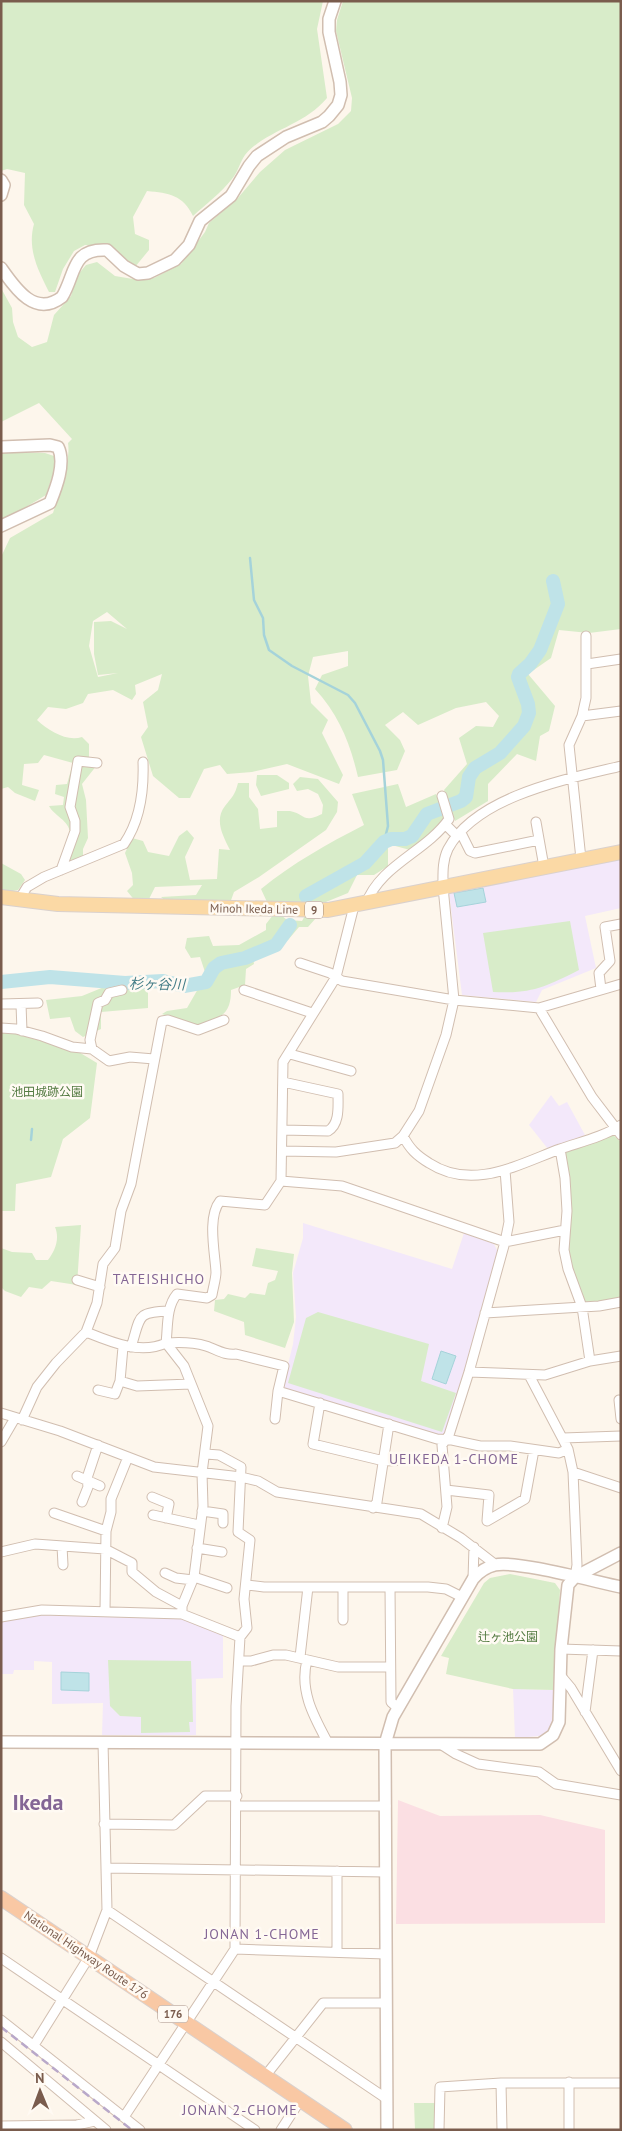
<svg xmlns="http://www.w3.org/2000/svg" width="622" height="2131" font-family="'PT Sans','Noto Sans JP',sans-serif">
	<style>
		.education { fill: #f3e8fa }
		.medical { fill: #fbdfe3 }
		.green { fill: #d8ecc9; fill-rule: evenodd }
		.water { fill: #bfe3e8; stroke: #a5d3da }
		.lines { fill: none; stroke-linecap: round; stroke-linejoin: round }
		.stream { stroke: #a5d3da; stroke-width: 2.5 }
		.river { stroke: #bfe3e8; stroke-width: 14 }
		.minor-casing { stroke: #d1beb0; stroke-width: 11 }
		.tertiary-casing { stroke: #d1beb0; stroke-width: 14 }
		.primary-casing { stroke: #dad1cd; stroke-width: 16 }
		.trunk-casing { stroke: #dad1cd; stroke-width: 16 }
		.minor { stroke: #fff; stroke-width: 9 }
		.tertiary { stroke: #fff; stroke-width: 11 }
		.primary { stroke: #fbd9a5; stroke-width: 14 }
		.trunk { stroke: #f9c8a4; stroke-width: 14 }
		.rail { stroke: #b9a8c9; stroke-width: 2.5; stroke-dasharray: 8 5; stroke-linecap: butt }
		.labels { text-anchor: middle; stroke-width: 5; stroke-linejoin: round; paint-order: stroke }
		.shield { fill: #fffaf3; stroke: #a28b7f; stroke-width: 1 }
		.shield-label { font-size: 11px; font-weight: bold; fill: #7a5c4d }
		.street-label { font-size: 12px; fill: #7a5c4d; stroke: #fffaf3 }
		.park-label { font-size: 12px; fill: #537a41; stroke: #fffaf3 }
		.water-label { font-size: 14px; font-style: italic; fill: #437c86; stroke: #fffaf3 }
		.neighbourhood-label { font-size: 14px; letter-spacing: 1px; fill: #846695; stroke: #fffaf3 }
		.town-label { font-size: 22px; font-weight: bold; fill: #846695; stroke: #fffaf3 }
	</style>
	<rect width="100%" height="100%" fill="#fdf6ec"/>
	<path class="education" d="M621 858V908L585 916 596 968 542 990 536 1002 462 995 449 893Z
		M551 1095 559 1106 567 1102 585 1135 548 1149 529 1125Z
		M303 1223 452 1269 464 1233 494 1244 499 1254 445 1435 439 1437 282 1389 293 1344 296 1317 293 1273 303 1238Z
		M42 1615 191 1619 223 1634V1678L196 1679V1735H102L103 1703 52 1704V1662L34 1661V1670H14L13 1674H1V1621Z
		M513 1689 554 1690 553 1714 551 1725 546 1734 539 1736 515 1738Z"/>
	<path class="medical" d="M398 1800 440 1816 540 1815 605 1830V1923L396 1924Z"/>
	<path class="green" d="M1 1H323L317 29 327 98C304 126 266 130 245 155 240 162 238 172 232 179 221 193 206 204 193 216 183 195 169 193 147 191L133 217 135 234 149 240V250L135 267 104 246 85 245 74 251 63 269 55 292H49C38 270 27 249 34 224L24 205 25 173 7 169 1 171Z
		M343 1H621V629L589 633 559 630 551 658 528 674 555 706 549 731 540 736 536 761 517 754 488 784V801L455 821 444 790 467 764 459 738 476 726 493 727 499 716 486 702 456 708 418 725 403 712 385 725 400 740 405 751 397 770 358 777C350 743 339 715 315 689L322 675 348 666V651L313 657 308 676 311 703 328 720 322 733 343 775 339 784 287 764 252 772 227 774 220 765 204 769 190 798H179L153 776 141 737 148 727 143 702 158 690 162 674 135 685 136 694 132 700 113 690 88 694 83 703 66 709 48 707 37 720C49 731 67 742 82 737L89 744V757L97 765 82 784 86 800 88 838 83 849V856L69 864C65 853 71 843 70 833 69 820 54 816 49 806L63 805 64 797 55 794 56 785 67 784 73 763 44 755 38 763 24 764 22 785 39 790 35 801 15 793 8 787 1 789V557L10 538 53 513C59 495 71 460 68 443L72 439 39 403 1 422V288L12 308 13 322 18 337 32 347 47 342 54 315 71 296 76 277 86 265 97 262 115 276 133 279 154 278 181 264 205 232 209 223 237 199 260 172 285 150 338 124 351 111 352 98 336 31 337 20ZM107 612 127 629 111 621 94 622V654L98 675 118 673 98 677 89 646 93 621Z
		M1 452 45 453 54 456V471L46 495 1 522Z
		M257 775H277L289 783V789L261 796 256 785Z
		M300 777 318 779 338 802 337 812 326 830 259 877 234 892 230 903 167 902 161 897 196 895 202 885 155 887 148 901 136 902 127 891 133 885 132 873 125 853 132 838 143 841 148 852 169 856 179 836 187 830 194 838 185 857 190 880 217 879 219 849 230 850C223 836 214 820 225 806 232 797 235 795 238 783H249V797L258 809 260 829 277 827V811C281 811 286 811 290 811 306 814 302 824 322 814L323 805 318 794 308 789 297 791 293 784Z
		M398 784 406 807 436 794 446 819 410 850 388 844V866L374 875H357L348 893 321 904 267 902 261 889C293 863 327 844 364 825L352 794Z
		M1 863 21 874 25 880 18 890 1 893Z
		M306 914H315L316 918 308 927H299L288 940 253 958 254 964 246 969 245 985 231 990C231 1017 219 1017 197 1027L162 1014 167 1011 187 1008 206 975 200 957 191 958 185 948 187 938 209 936 213 946 239 945 266 930V924L273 915H281L287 920 302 921Z
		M570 921 579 970C545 987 532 994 493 992L483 933Z
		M104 987 148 988V1008L101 1012V1029L83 1037 75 1031 70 1017 50 1019 46 1000 82 996Z
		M5 1031 77 1051 97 1063 90 1118 63 1139 51 1177 16 1184 15 1211H1V1033Z
		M612 1134 621 1142V1299L586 1303C561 1277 565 1190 564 1154L566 1151Z
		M81 1225 77 1285 51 1281 42 1289 29 1287 21 1297 5 1291 1 1287V1248L12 1252 32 1253 36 1260H48C55 1251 60 1239 55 1227Z
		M256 1248 294 1254 292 1273 294 1322 285 1348 245 1335 244 1322 214 1311 215 1300 224 1299 228 1294 245 1298 250 1293 265 1295 268 1283 275 1280 278 1271 252 1266Z
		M318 1312 429 1344 421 1381 456 1393 442 1432 288 1383 306 1318Z
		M510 1574 555 1583 560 1590 554 1690 513 1689 446 1674 449 1658 441 1656 484 1583 490 1578Z
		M108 1660 191 1661 193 1722H189L190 1732 141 1733V1717L120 1716 110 1706Z
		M414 2103H436L435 2130H415Z"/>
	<path class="water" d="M483 888 486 902 457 907 454 893Z
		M441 1351 456 1356 446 1384 432 1379Z
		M61 1672 89 1673V1691L61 1690Z"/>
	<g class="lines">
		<path class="stream" d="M250 558 254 600 263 618 264 635 269 650 292 666 348 695 355 703 380 751 383 760 388 826 384 842
			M31 1140 32 1129"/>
		<path class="river" d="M306 896 365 863 384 842 391 839H405L412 836 427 814 461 801 466 797 469 777 475 768 500 753 524 726 529 713 528 704 518 677 519 674 530 664 540 650 558 604 553 581
			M1 982 50 977 125 983 163 981 184 986 206 982 214 968 221 963 245 958 276 945 290 925"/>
		<defs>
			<path id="minor" d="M587 664 621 659
				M582 716 621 711
				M536 822 544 867
				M446 825 453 832
				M461 833 470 851 475 853 539 840
				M581 859 569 745 582 716 586 698V636
				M61 870 75 831V821L70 807 78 761 97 763
				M19 900 27 887 44 877 124 844C140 821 144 790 143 762
				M366 904C380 865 426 852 449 819L442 796
				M300 963 330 973 342 981 454 1000 539 1008 621 984
				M601 989 599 973 610 961 605 927 621 924
				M244 990 312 1013
				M1 1004 38 1003
				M21 1004 22 1031
				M539 1008 592 1097 621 1135
				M1 1028 16 1029 42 1036 72 1047 92 1049 109 1061 130 1057 154 1059
				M92 1049 90 1040 98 1003 105 1000 109 993 122 990
				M290 1054 351 1071
				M282 1130 328 1131C340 1124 338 1106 338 1094L283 1082
				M403 1136C410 1149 416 1155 429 1163 472 1191 517 1165 560 1149 580 1142 603 1137 621 1125
				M560 1149 565 1178 567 1211 564 1250 568 1269 582 1307 590 1361
				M282 1151 336 1152 395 1143 403 1136 419 1111 446 1035 454 1000 443 887C443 875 442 861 448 849 476 796 567 779 621 766
				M281 1181 342 1186 505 1242 565 1230
				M77 1280 100 1287
				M485 1313 599 1306 621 1302
				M86 1332C111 1342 140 1355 166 1343 168 1327 166 1307 177 1294L207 1298 212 1295C213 1288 216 1279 216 1272 215 1253 207 1217 220 1201L265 1205 281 1181 283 1062 336 977 354 906
				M166 1343 184 1366 208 1426 202 1473 203 1506 194 1577 182 1606V1614
				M166 1343C180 1342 193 1342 206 1346 216 1349 225 1356 236 1354L284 1366 278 1391 275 1419
				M131 1347C141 1317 135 1312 169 1311
				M469 1372 545 1375 590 1361 621 1356
				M529 1375 568 1449 573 1472 577 1565 575 1577
				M120 1381 137 1386 191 1384
				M98 1390 115 1394 120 1381 123 1347
				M278 1391 437 1439 452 1440 480 1446H510L559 1453 568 1449
				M619 1400 621 1419
				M320 1403 313 1444 384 1461 411 1460
				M1 1413 60 1431 154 1467 241 1477 258 1481 277 1492 421 1514 461 1538 496 1565
				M22 1420 37 1387 56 1363 86 1332 97 1303 103 1264 115 1248 121 1211 131 1184 162 1021 168 1020 198 1030 224 1020
				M563 1438 621 1436
				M1 1442 15 1418
				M573 1472 621 1488
				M77 1476 100 1486
				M446 1490 489 1495 487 1521 525 1499 534 1450
				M152 1497 169 1504 166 1518
				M82 1502 88 1487 87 1478 98 1445
				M373 1508 377 1502 389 1424
				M202 1511 223 1514V1523
				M54 1513 106 1531
				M153 1515 199 1525
				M442 1528 447 1507 442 1445 449 1435 469 1372 505 1242 509 1222 505 1170
				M62 1546 63 1565
				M197 1548 222 1552
				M1 1552 35 1544 105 1549 132 1563V1572L156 1592 182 1606
				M165 1573 176 1578 193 1580
				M194 1577 227 1588
				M473 1579 474 1547
				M247 1585 264 1587H428L446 1589 462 1597
				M343 1587V1620
				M390 1587 391 1702 398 1708
				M105 1612 106 1531 111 1512V1499L128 1457
				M1 1617 42 1610 182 1614 240 1637
				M561 1649 621 1651
				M300 1657 308 1587
				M307 1660C299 1691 314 1717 328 1743
				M239 1661H251L273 1655H286L338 1667H390
				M560 1675 571 1688 621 1771
				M585 1712 593 1650
				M103 1742 107 1910
				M442 1745 456 1754 478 1764 539 1772 556 1784 621 1795
				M237 1806H386
				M104 1824 174 1825 205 1796H237
				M107 1868 386 1872
				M337 1871V1952
				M235 1949 386 1954
				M1 1958 255 2130
				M1 2020 140 2130
				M1 2042 106 2130
				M34 2045 89 1957 107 1910 387 2099
				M266 2075 323 2003H386
				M569 2082V2130
				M501 2083 502 2130
				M124 2117 235 1949 236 1706 240 1637 247 1628 244 1599 250 1540 238 1532 241 1467 219 1455 206 1454
				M1 2126 77 2125 95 2121
				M281 2130 301 2099
				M439 2130 440 2087 501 2083H621"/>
			<path id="tertiary" d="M1 180 4 185 1 195
				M1 268C15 288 35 318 62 297 76 274 71 248 107 250L124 266 138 274 148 273 175 260 189 245 200 221 231 196 249 166 257 156 286 137 322 122 329 116 338 105 341 95 340 82 329 32V19L335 1
				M1 447 50 445 58 447C66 463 56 488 50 503L1 526
				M1 1742 540 1744 553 1735 559 1722 561 1649 568 1585 575 1577 621 1553
				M387 2130 385 1744 393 1717 473 1579C479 1572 486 1567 495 1565 516 1560 596 1582 621 1587"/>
			<path id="primary" d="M1 897 58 904 328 910 621 852"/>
			<path id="trunk" d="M1 1898 345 2130"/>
		</defs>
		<use href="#minor" class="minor-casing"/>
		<use href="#tertiary" class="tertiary-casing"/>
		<use href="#primary" class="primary-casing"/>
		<use href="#trunk" class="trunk-casing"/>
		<use href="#minor" class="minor"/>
		<use href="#tertiary" class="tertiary"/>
		<use href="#primary" class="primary"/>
		<use href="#trunk" class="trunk"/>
		<path class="rail" d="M1 2027 132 2130"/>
	</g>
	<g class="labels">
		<g class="shield">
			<rect x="305" y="901.5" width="18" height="17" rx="4"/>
			<rect x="158" y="2005.5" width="30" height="17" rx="4"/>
		</g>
		<g class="shield-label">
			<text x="314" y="914">9</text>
			<text x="173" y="2018">176</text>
		</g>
		<g class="street-label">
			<text transform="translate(254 909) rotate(1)" y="4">Minoh Ikeda Line</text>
			<text transform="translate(86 1955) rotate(34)" y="4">National Highway Route 176</text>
		</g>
		<g class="park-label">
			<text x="47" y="1096">池田城跡公園</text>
			<text x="508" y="1641">辻ヶ池公園</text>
		</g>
		<g class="water-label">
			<text transform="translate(157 984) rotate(1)" y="5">杉ヶ谷川</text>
		</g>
		<g class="neighbourhood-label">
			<text x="159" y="1284">TATEISHICHO</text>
			<text x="454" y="1464">UEIKEDA 1-CHOME</text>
			<text x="262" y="1939">JONAN 1-CHOME</text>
			<text x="240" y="2115">JONAN 2-CHOME</text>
		</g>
		<g class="town-label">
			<text x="38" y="1810">Ikeda</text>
		</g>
	</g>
	<rect width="622" height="2131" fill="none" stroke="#7a5c4d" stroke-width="5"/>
	<g transform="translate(40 2091) rotate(359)" stroke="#fffaf3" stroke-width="4" paint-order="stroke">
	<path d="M0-4L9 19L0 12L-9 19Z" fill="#7a5c4d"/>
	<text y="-8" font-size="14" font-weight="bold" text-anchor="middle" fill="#7a5c4d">N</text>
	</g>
</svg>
